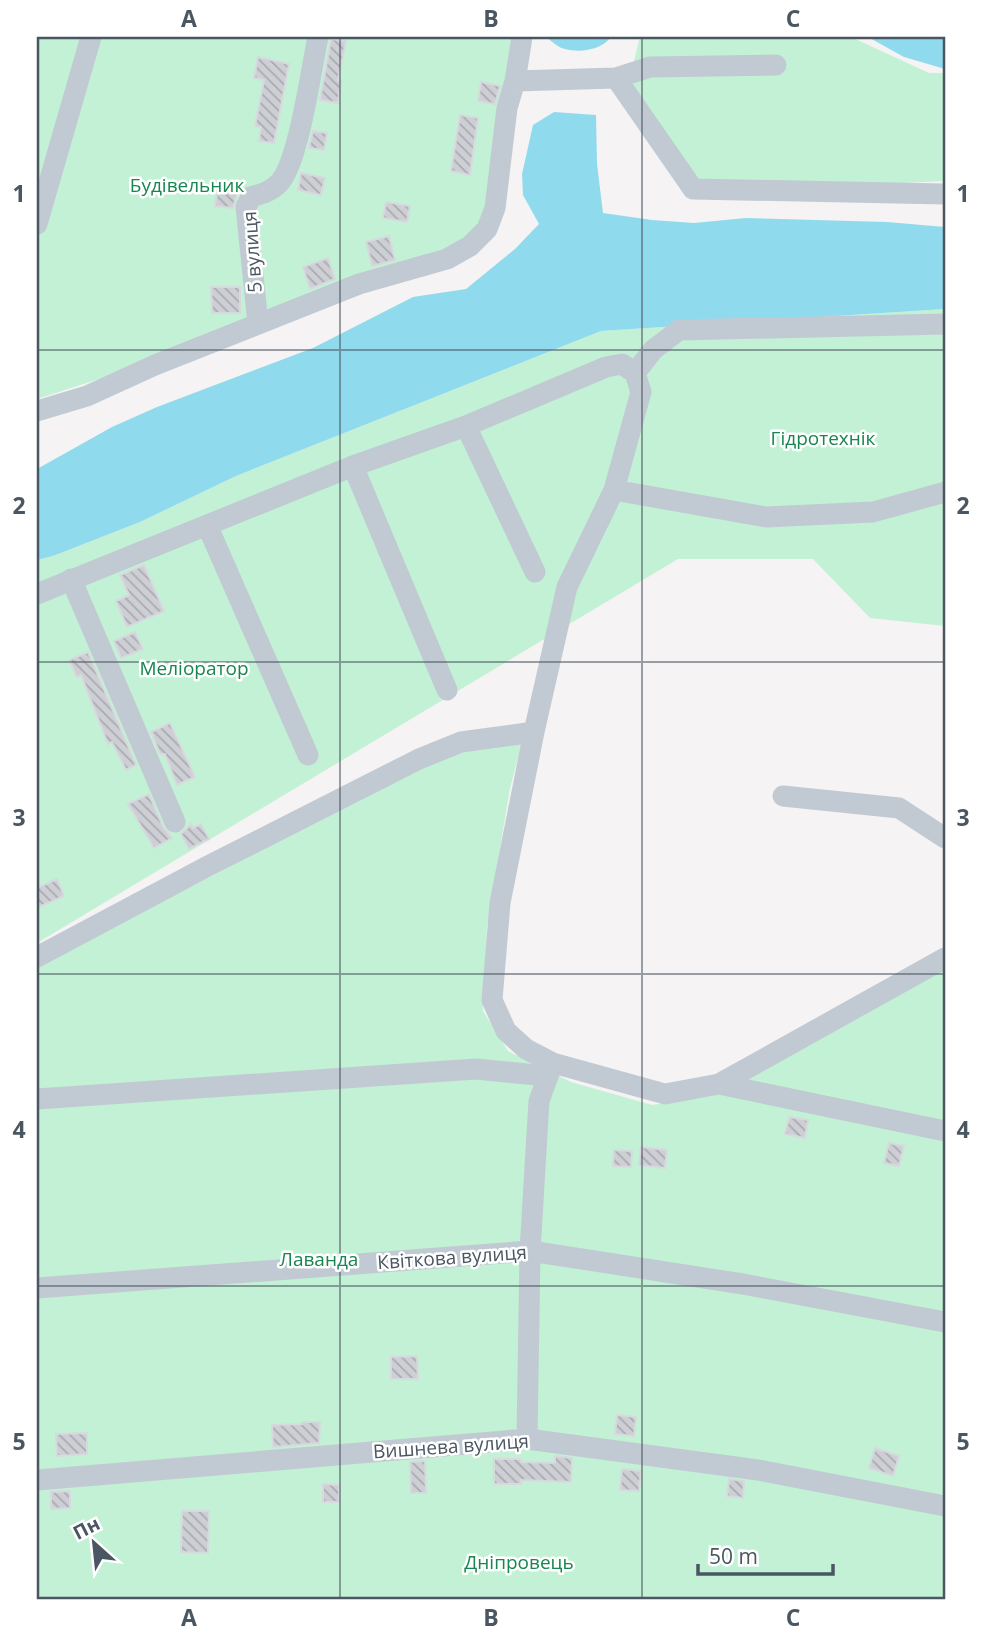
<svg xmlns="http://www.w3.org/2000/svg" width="982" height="1637" font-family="'Open Sans',sans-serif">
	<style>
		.garden { fill: #c3f1d5 }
		.water { fill: #90daee }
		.building { fill: url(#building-back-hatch); stroke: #d7d9de; stroke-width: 2 }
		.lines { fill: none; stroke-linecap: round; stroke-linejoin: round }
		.minor { stroke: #c1cad2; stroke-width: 21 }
		.grid { fill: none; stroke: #4a5661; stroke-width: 2; stroke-opacity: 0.55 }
		.labels { text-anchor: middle; stroke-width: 5; stroke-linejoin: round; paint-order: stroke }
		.park-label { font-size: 19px; fill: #17864f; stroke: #fff }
		.street-label { font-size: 19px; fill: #4a5661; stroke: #fff }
		.neatline { fill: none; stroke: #4a5661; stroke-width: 2.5 }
		.grid-label { font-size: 23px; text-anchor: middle; font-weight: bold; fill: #4a5661 }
	</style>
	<defs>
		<pattern id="building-back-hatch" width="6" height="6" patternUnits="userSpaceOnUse" patternTransform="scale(1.75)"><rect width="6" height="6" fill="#cdcfd5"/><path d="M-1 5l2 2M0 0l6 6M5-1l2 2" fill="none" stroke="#a8abb0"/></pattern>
	</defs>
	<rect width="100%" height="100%" fill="#f5f3f3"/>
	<path class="garden" d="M37 37H514L493 136 491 184 478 232 442 254 130 369 37 399Z
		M640 37H851L929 73H945V181L880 184 693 179 628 85Z
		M945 309V626L870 618 813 559H678L37 943V560L53 556 140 522 236 476 601 331Z
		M522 743 510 788 487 927 483 1011 508 1051 571 1082 652 1105 711 1096 945 960V1600H37V967L446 754Z"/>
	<path class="water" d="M546 37H611C601 50 581 53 565 49 558 48 552 41 546 37Z
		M868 37H945V69L904 57Z
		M554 112 596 115 597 164 603 213 652 220 694 223 746 218 887 222 945 227V309L601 331 236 476 140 522 53 556 37 560V469L112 427 157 407 313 348 413 297 466 289 515 249 539 224 523 195 522 174 533 125Z"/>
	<path class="building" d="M331 39 346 41 338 80 341 81 338 103 320 100Z
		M258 57 289 64 274 143 259 141 261 127 255 126 264 80 254 78Z
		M481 82 500 86 495 104 478 101Z
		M460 115 478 118 470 175 451 171Z
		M313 131 327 133 324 150 309 148Z
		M301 173 325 178 321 195 298 190Z
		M218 187 238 190 233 208 215 206Z
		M386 202 410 206 407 222 383 218Z
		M389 236 395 260 372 266 366 242Z
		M328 258 335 279 310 289 303 267Z
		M211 287H240V313H212Z
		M144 565 164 611 127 627 116 601 129 595 120 575Z
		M135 632 143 649 121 658 114 641Z
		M88 652 136 765 126 770 112 742 108 744 81 675 77 677 69 660Z
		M170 723 195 777 177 785 165 754H160L151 732Z
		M149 794 163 827 172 838 154 848 128 804Z
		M191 824 193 828 201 824 209 839 189 849 181 834Z
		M57 879 64 896 37 908V888Z
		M789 1117 808 1120 805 1138 785 1134Z
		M889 1143 904 1146 899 1166 884 1163Z
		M641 1147 667 1150 665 1168 639 1165Z
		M614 1150 632 1151 631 1167 613 1166Z
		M417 1356 418 1379H391V1357Z
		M617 1415 636 1417 634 1436 615 1434Z
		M302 1422H320L319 1443 273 1447 272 1425 302 1424Z
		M87 1433V1454L57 1456 56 1434Z
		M875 1448 899 1456 893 1476 869 1468Z
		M555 1456 572 1458 571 1482 521 1480V1484H494V1459H520L521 1462 555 1463Z
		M425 1461 426 1493H411L410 1462Z
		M622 1469 641 1471 639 1491 620 1490Z
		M729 1479 744 1481 743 1498 727 1496Z
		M323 1484 339 1485V1502H323Z
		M70 1491V1508L51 1509V1492Z
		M182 1511H209L208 1553 181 1552Z"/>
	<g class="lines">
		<path class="minor" d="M616 78 693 189 945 194
			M515 81 616 78 650 67 776 65
			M37 224 91 37
			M258 324 246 207 251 197C262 194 272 191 280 182 299 160 311 70 318 37
			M635 373 653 350 679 330 945 324
			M37 411 87 396 155 365 359 284 447 259 470 246 487 229 495 208 507 108 515 81 522 37
			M466 426 535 572
			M353 466 447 690
			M614 490 766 517 873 512 945 492
			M207 525 308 755
			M71 579 175 822
			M37 594 353 466 466 426 606 367 622 364 635 373 641 392 614 490 567 587 534 732 500 903 492 1000 506 1031 526 1049 553 1063 665 1094 719 1084 945 958
			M783 796 899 808 945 838
			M37 957 208 866 419 759 461 742 534 732
			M719 1084 945 1131
			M37 1099 476 1069 547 1076
			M37 1288 530 1251 743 1284 945 1322
			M527 1439 530 1251 539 1101 552 1065
			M37 1480 527 1439 758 1470 945 1506"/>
	</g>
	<path class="grid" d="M340 37V1600M642 37V1600M37 350H945M37 662H945M37 974H945M37 1286H945"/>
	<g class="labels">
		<g class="park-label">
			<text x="187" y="192">Будівельник</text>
			<text x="823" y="445">Гідротехнік</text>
			<text x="194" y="675">Меліоратор</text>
			<text x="319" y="1266">Лаванда</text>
			<text x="519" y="1569">Дніпровець</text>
		</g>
		<g class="street-label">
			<text transform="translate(252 252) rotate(-94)" y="7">5 вулиця</text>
			<text transform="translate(452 1257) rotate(-4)" y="7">Квіткова вулиця</text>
			<text transform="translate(451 1446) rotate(-4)" y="7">Вишнева вулиця</text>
		</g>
	</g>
	<rect width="982" height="1637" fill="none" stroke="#ffffff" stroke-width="77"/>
	<g transform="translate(94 1543) rotate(333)" stroke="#ffffff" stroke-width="5" paint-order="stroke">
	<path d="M0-5L12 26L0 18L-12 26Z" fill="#4a5661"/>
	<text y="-10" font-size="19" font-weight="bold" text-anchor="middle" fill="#4a5661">Пн</text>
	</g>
	<path d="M698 1564v10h135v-10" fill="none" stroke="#4a5661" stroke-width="3.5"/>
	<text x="709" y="1564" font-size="21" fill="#4a5661" stroke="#ffffff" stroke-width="5" paint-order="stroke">50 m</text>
	<rect x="38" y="38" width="906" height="1560" class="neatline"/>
	<g class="grid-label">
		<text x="189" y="27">A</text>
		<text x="491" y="27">B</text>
		<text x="793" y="27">C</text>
		<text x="19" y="202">1</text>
		<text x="963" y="202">1</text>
		<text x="19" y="514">2</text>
		<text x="963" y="514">2</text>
		<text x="19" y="826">3</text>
		<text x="963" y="826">3</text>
		<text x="19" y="1138">4</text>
		<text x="963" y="1138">4</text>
		<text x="19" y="1450">5</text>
		<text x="963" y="1450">5</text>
		<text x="189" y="1626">A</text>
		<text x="491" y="1626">B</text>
		<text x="793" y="1626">C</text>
	</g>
</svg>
